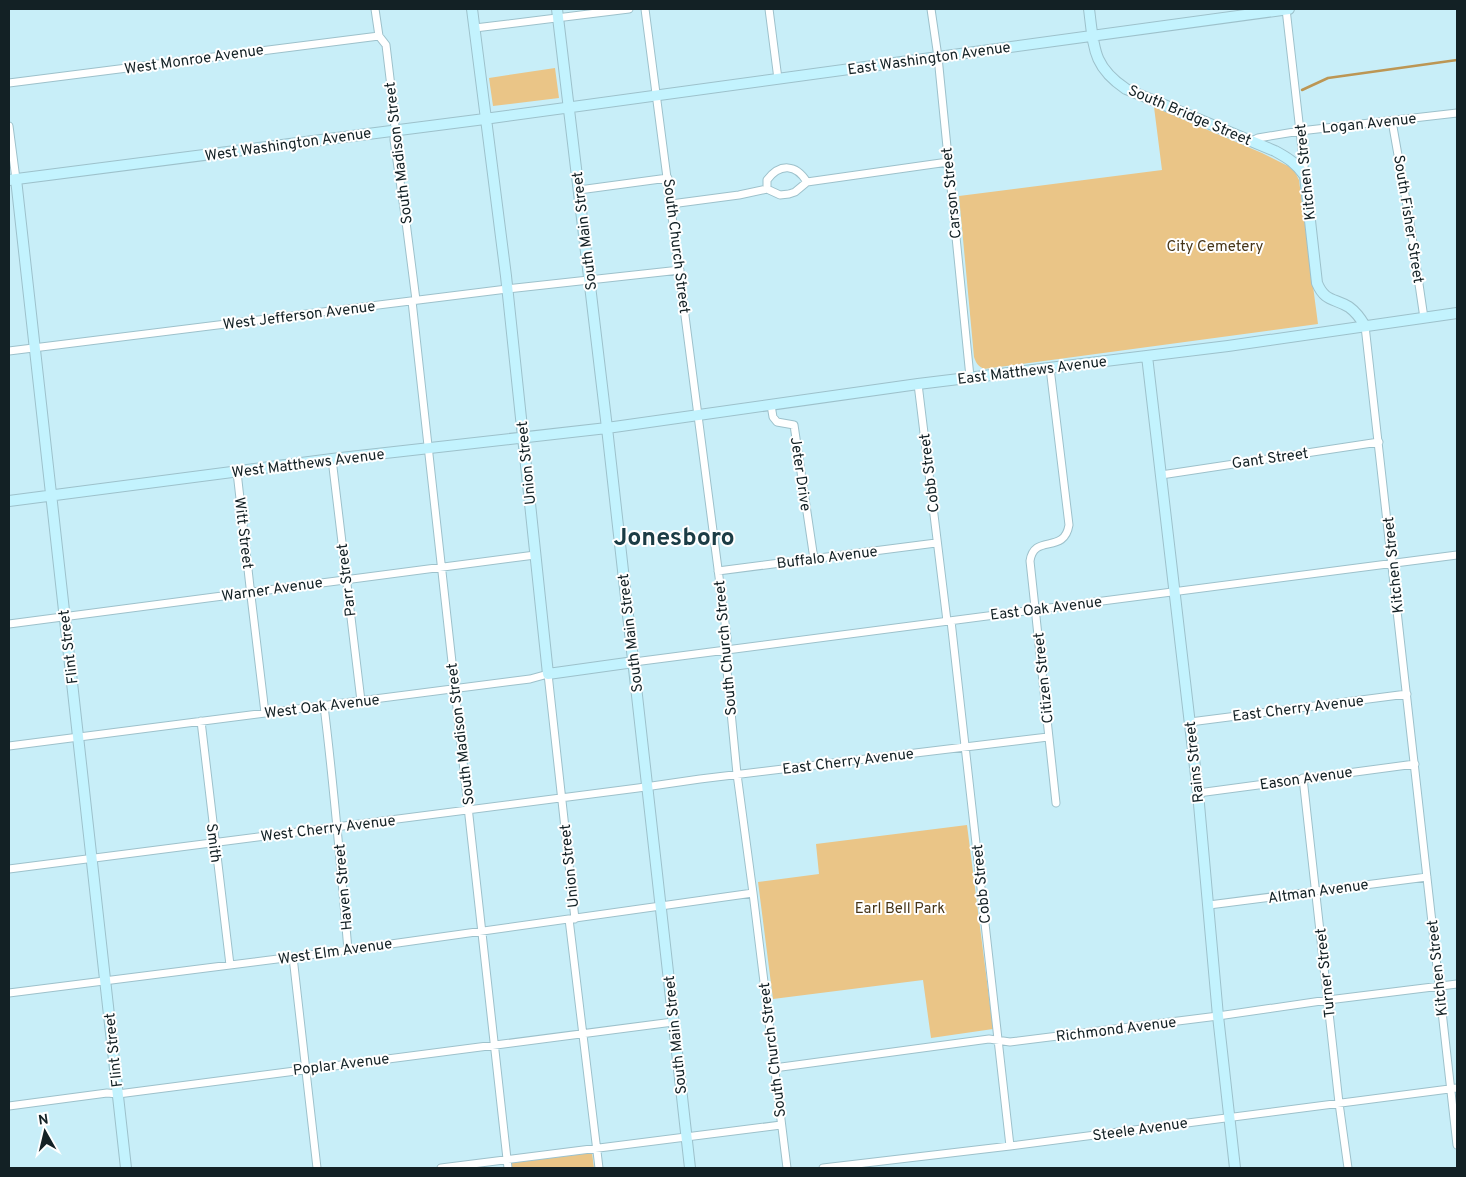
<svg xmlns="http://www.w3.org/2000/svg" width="1466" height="1177" font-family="Overpass,sans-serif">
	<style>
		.green { fill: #eac587 }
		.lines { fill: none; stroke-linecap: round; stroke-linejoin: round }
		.stream { stroke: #bc9654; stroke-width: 2.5 }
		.street-casing { stroke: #9dc1cb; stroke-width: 9 }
		.secondary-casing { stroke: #9dc1cb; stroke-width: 12 }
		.street { stroke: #fff; stroke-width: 7 }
		.secondary { stroke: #c3f3fe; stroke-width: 10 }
		.labels { text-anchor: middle; stroke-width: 4; stroke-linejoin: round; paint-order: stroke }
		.street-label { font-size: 15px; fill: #132125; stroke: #fff }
		.park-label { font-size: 15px; fill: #463518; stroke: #fff }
		.town-label { font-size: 25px; font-weight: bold; fill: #1b3c45; stroke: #fff }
	</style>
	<rect width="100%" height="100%" fill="#c8eef8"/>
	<path class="green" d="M555 68 559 98 493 106 489 78Z
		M1154 107 1262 153 1288 166 1295 172 1299 180 1318 324 984 369C978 366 976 363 974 357L959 196 1162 170Z
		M967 825 993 1029 931 1038 923 980 773 999 758 882 819 874 816 844Z
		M592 1153 594 1168H512L511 1163Z"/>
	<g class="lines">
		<path class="stream" d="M1302 90 1328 78 1457 60"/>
		<defs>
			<path id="street" d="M375 9 379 36 386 45 395 120 394 140 406 222 416 300
				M645 9 727 638 726 660 737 774 753 893 787 1168
				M769 9 778 79
				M931 9 938 57 970 377
				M1286 9 1305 175
				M475 28 629 9
				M9 83 379 36
				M1392 121 1410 223 1424 318
				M9 126 16 179
				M1252 141 1258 138 1300 131 1457 113
				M767 189V180C780 163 796 164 807 182
				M579 190 668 178
				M671 204 739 195 767 189 780 195 789 194 795 192 807 182 948 162
				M412 301 508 1168
				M1365 326 1457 1145
				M9 351 507 289 680 270
				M1050 368 1069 525C1064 555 1034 533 1030 561L1056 803
				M918 384 947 621
				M771 405 773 417 777 422 794 425 814 559
				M332 459 361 701
				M237 472C246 552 255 633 265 713
				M1161 475 1379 442
				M718 571 936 543
				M951 621 1010 1146
				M9 624 535 555
				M634 662 1457 555
				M324 706C334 787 341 868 348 950
				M201 721 230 965
				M1190 722 1407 694
				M9 746 530 679 548 674 575 919
				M1303 778 1339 1103 1348 1168
				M1198 793 1415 764
				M9 869 638 788 700 779 1048 737
				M1209 905 1427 877
				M569 919 599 1168
				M293 957 317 1168
				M9 993 348 950 753 893
				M774 1068 989 1039 1010 1042 1218 1016 1328 1000 1457 984
				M9 1106 107 1093 118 1094 673 1022
				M441 1168 781 1125
				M823 1168 1010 1146 1457 1088"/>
			<path id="secondary" d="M472 9 506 276 548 674 634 662
				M557 9 607 428 690 1168
				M1089 9C1094 47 1092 66 1126 89L1275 151C1288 158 1296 163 1305 176L1317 283C1325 302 1334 298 1349 307 1356 312 1361 319 1365 326
				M16 179C52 509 90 838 126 1168
				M9 180 477 120 1289 9
				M1147 356 1198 793 1218 1016 1235 1168
				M9 501 332 459 607 428 918 384 1228 346 1457 313"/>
		</defs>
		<use href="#street" class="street-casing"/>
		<use href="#secondary" class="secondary-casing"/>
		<use href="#street" class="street"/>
		<use href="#secondary" class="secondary"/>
	</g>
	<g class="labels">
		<g class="street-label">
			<text transform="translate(929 58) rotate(-8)" y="5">East Washington Avenue</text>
			<text transform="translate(194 59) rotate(-8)" y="5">West Monroe Avenue</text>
			<text transform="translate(1190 115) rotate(23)" y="5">South Bridge Street</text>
			<text transform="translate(1369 123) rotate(-6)" y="5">Logan Avenue</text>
			<text transform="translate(288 144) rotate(-8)" y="5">West Washington Avenue</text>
			<text transform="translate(398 153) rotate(-97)" y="5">South Madison Street</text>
			<text transform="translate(1305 172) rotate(-96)" y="5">Kitchen Street</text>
			<text transform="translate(951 193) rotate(-96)" y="5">Carson Street</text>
			<text transform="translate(1409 219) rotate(81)" y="5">South Fisher Street</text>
			<text transform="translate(584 231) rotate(-97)" y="5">South Main Street</text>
			<text transform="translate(677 246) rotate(83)" y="5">South Church Street</text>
			<text transform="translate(299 315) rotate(-7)" y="5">West Jefferson Avenue</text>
			<text transform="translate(1032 370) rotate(-7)" y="5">East Matthews Avenue</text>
			<text transform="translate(1270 458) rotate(-8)" y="5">Gant Street</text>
			<text transform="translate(308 463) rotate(-7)" y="5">West Matthews Avenue</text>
			<text transform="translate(526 463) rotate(-96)" y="5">Union Street</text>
			<text transform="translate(929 473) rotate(-97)" y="5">Cobb Street</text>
			<text transform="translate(801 474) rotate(82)" y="5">Jeter Drive</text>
			<text transform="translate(244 533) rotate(83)" y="5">Witt Street</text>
			<text transform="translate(827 557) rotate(-7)" y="5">Buffalo Avenue</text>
			<text transform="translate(1393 565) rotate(-96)" y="5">Kitchen Street</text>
			<text transform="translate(346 580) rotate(-97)" y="5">Parr Street</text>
			<text transform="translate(272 589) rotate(-8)" y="5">Warner Avenue</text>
			<text transform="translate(1046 608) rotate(-7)" y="5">East Oak Avenue</text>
			<text transform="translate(630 633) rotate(-97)" y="5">South Main Street</text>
			<text transform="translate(68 647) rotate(-97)" y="5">Flint Street</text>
			<text transform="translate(725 648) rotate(-95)" y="5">South Church Street</text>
			<text transform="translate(1043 678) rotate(-96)" y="5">Citizen Street</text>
			<text transform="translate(322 706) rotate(-7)" y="5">West Oak Avenue</text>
			<text transform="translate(1298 708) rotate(-7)" y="5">East Cherry Avenue</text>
			<text transform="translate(460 734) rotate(-97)" y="5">South Madison Street</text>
			<text transform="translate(848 761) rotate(-7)" y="5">East Cherry Avenue</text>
			<text transform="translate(1194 762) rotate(-96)" y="5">Rains Street</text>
			<text transform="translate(1306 778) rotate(-8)" y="5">Eason Avenue</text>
			<text transform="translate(328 828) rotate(-7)" y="5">West Cherry Avenue</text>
			<text transform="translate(214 843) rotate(83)" y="5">Smith</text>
			<text transform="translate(569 866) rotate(-96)" y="5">Union Street</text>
			<text transform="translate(981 884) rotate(-96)" y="5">Cobb Street</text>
			<text transform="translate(343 887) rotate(-95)" y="5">Haven Street</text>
			<text transform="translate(1318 891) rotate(-8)" y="5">Altman Avenue</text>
			<text transform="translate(335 951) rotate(-8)" y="5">West Elm Avenue</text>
			<text transform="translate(1437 968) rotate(-96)" y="5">Kitchen Street</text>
			<text transform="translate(1325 973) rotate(-96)" y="5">Turner Street</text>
			<text transform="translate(1116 1029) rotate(-7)" y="5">Richmond Avenue</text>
			<text transform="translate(675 1035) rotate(-96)" y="5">South Main Street</text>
			<text transform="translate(113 1050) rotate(-96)" y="5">Flint Street</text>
			<text transform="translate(772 1050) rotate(-97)" y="5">South Church Street</text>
			<text transform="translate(341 1064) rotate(-7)" y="5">Poplar Avenue</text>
			<text transform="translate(1140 1129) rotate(-8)" y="5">Steele Avenue</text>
		</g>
		<g class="park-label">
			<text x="1215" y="251">City Cemetery</text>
			<text x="900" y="913">Earl Bell Park</text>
		</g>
		<g class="town-label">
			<text x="674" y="545">Jonesboro</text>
		</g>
	</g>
	<rect width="1466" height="1177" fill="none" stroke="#132125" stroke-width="20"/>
	<g transform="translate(45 1132) rotate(352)" stroke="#ffffff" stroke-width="4" paint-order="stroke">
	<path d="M0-4L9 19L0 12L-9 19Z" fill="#132125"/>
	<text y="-8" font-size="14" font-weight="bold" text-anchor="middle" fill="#132125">N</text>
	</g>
</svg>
